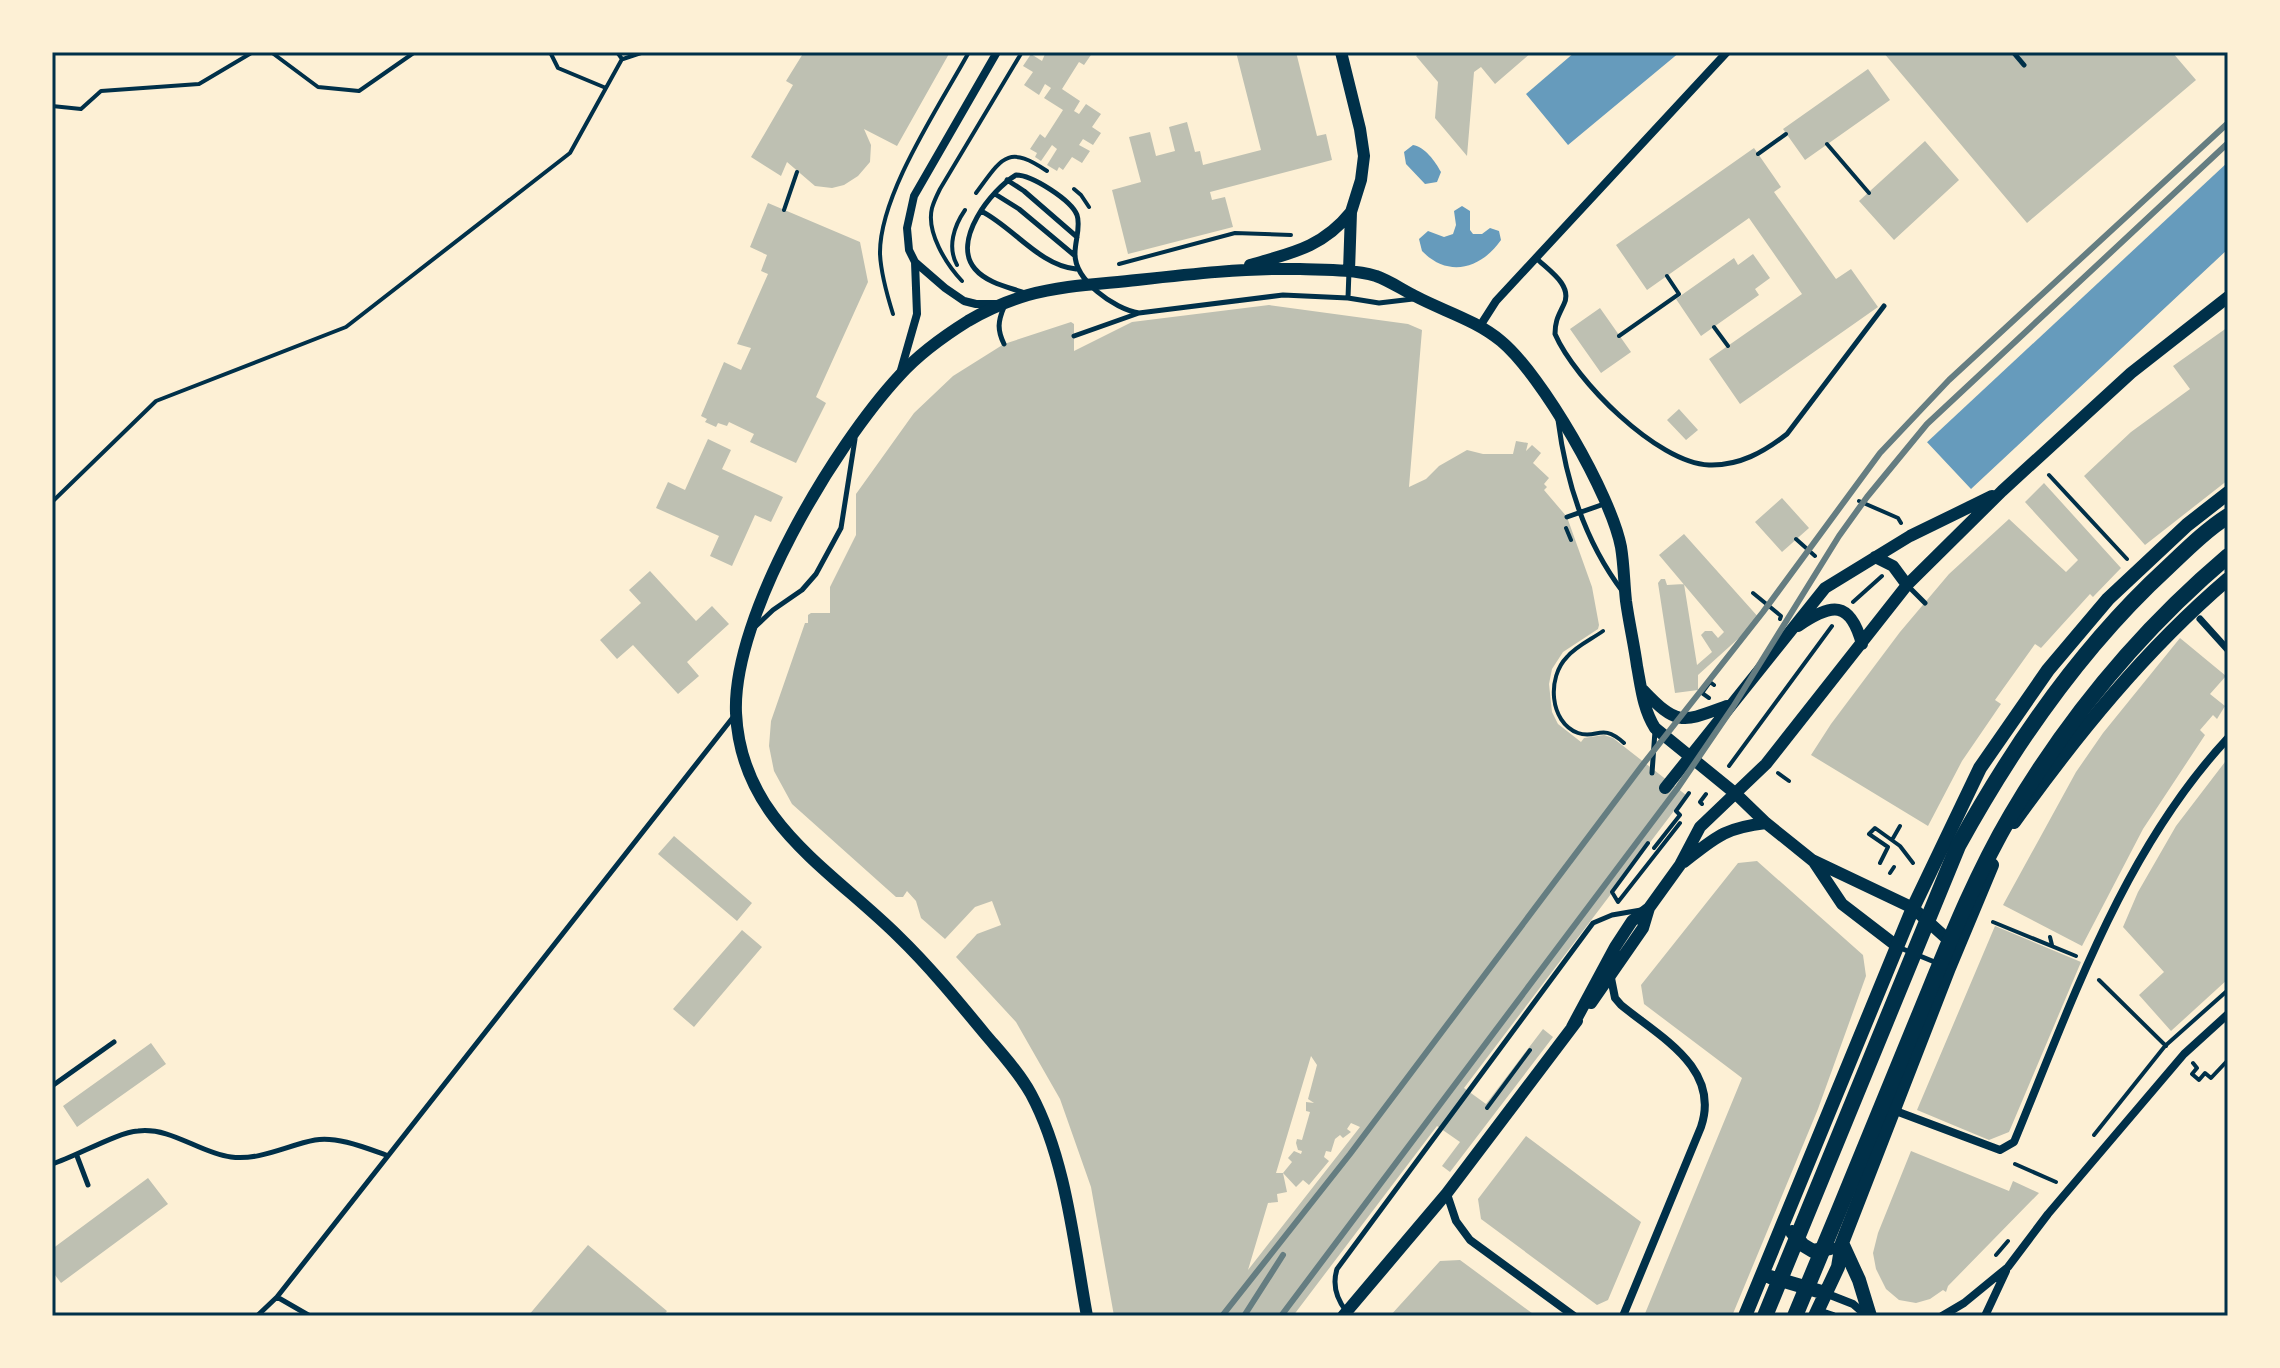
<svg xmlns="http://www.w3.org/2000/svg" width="2280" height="1368" font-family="Karla,sans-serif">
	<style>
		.water { fill: #669bbc }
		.pier { fill: #fdf0d5 }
		.building { fill: #bec0b2; fill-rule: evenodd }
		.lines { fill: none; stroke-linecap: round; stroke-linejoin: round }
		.path { stroke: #003049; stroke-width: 4 }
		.service { stroke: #003049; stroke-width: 5 }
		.pedestrian { stroke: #003049; stroke-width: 7 }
		.minor { stroke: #003049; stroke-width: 8 }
		.tertiary { stroke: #003049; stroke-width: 12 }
		.secondary { stroke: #003049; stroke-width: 14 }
		.trunk { stroke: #003049; stroke-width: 16 }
		.rail { stroke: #657d81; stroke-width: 6 }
		.neatline { fill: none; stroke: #003049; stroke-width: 3 }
	</style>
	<rect width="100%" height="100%" fill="#fdf0d5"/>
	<path class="water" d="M1575 52H1680L1568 145 1526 94Z
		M1413 145C1425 147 1435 161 1441 172L1437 182 1425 184 1406 164 1404 152Z
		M2228 157V249L1971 489 1925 440Z
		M1462 206 1470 211V230L1473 234H1482L1490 228 1499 231 1501 240C1481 269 1448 278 1422 251L1419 239 1428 231 1444 237 1453 234 1456 225 1454 211Z"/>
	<path class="pier" d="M2228 153V162L1924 445 1921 441 1922 437Z"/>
	<path class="building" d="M804 52H950L897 146 864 129 871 145 870 162 858 176 844 185 832 188 815 186 787 162 781 176 751 157 793 85 786 81Z
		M1042 52H1093L1084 65 1079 62 1062 89 1080 101 1074 111 1079 114 1086 104 1101 114 1092 127 1101 133 1093 145 1083 139 1079 145 1090 151 1082 163 1072 157 1063 170 1059 167 1057 171 1047 165 1057 149 1052 145 1041 161 1035 157 1037 153 1030 149 1040 134 1045 138 1063 110 1044 98 1051 88 1045 84 1039 95 1024 85 1033 72 1023 66 1031 54 1042 61 1045 54Z
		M1236 52H1296L1317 136 1326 134 1332 160 1210 192 1212 200 1225 197 1233 227 1128 254 1112 190 1141 182 1129 137 1150 132 1156 156 1175 151 1169 127 1187 122 1195 152 1200 151 1203 165 1261 150Z
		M1421 52H1532L1495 84 1481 67 1474 72 1467 156 1435 118 1438 82 1416 56Z
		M1883 52H2172L2196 80 2027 223Z
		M1868 69 1890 100 1805 160 1783 129Z
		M1925 141 1959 180 1894 240 1859 201Z
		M1754 148 1781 187 1774 192 1836 279 1851 269 1878 307 1740 404 1709 359 1802 294 1749 218 1647 290 1616 245Z
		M768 203 860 242 868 282 816 397 826 403 796 463 750 442 754 434 729 422 727 426 718 423 716 427 705 422 707 419 701 416 724 362 741 370 751 348 737 344 768 274 761 271 767 255 750 247Z
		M1753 254 1770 278 1755 289 1759 295 1701 336 1676 299 1734 258 1738 265Z
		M1269 305 1408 324 1422 330 1409 487 1426 479 1439 466 1467 450 1483 454H1513L1516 441 1528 443 1526 451 1532 445 1541 453 1533 463 1549 478 1544 484 1547 487 1544 490 1567 517 1592 587 1599 625 1598 629 1563 652 1552 669 1549 684 1552 712 1558 724 1581 742 1584 738 1604 735 1613 738 1686 795 1464 1088 1486 1104 1543 1029 1553 1037 1450 1172 1442 1166 1460 1142 1437 1126 1293 1316H1114L1091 1187 1060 1099 1016 1022 956 957 977 934 1001 925 992 901 975 907 945 939 921 918 916 901 907 891 903 897H896L792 804 774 771 769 746 771 721 805 623H808V615L811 613H830V587L856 535V494L914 413 953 376 1004 344 1071 322 1074 324V351L1132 322ZM1311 1056 1317 1065 1308 1099 1314 1103 1306 1102V1111L1310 1112 1302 1140 1297 1139 1296 1143 1298 1150 1302 1151 1301 1154 1294 1151 1288 1158 1292 1162 1283 1173H1276ZM1351 1123 1360 1127 1248 1270 1268 1203 1278 1202 1277 1194 1287 1192 1283 1173 1296 1187 1303 1180 1309 1185 1329 1161 1324 1157 1326 1151 1331 1152 1335 1139 1340 1135 1343 1138 1351 1132 1347 1129Z
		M1600 308 1631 352 1601 373 1570 329Z
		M2228 327V480L2145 545 2084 476 2131 432 2190 389 2173 366Z
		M1679 409 1698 430 1686 440 1667 420Z
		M708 439 731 450 722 469 783 497 771 522 755 515 732 566 710 556 719 536 656 508 668 482 685 490Z
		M2044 483 2121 568 2093 597 2090 594 2041 648 2035 644 1995 700 2001 704 1962 761 1928 826 1811 755 1831 724 1900 632 1949 574 2009 519 2066 572 2078 560 2025 502Z
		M1782 498 1809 528 1782 552 1755 522Z
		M1684 534 1760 619 1698 675V690L1675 693 1658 583 1661 579H1665L1667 585 1684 584 1697 665 1712 652 1701 635 1705 631H1712L1718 638 1724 632 1659 555Z
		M650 571 696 621 712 606 729 624 687 662 699 676 678 694 633 645 617 659 600 640 641 603 629 590Z
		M2180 638 2226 676 2210 694 2225 706 2217 719 2213 715 2200 730 2205 735 2143 829 2082 946 2003 905 2076 772 2103 733Z
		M2228 758V979L2171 1031 2139 995 2164 972 2123 927 2138 892 2176 826Z
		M674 836 752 903 737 921 658 854Z
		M1757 861 1863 955 1866 976 1818 1109 1732 1316H1644L1742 1078 1644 1004 1641 985 1738 863Z
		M1995 926 2081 962 2009 1132 1989 1140 1917 1110Z
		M742 930 762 947 694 1027 673 1009Z
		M151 1043 166 1064 77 1127 63 1106Z
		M1526 1136 1641 1222 1608 1300 1597 1305 1481 1219 1478 1199Z
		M1911 1151 2009 1191 2013 1181 2039 1193 1948 1286 1946 1292 1943 1290 1930 1299 1916 1303 1899 1300 1886 1289 1876 1269 1873 1253 1878 1233Z
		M148 1178 168 1204 61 1283 52 1271V1249Z
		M588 1245 667 1311 663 1316H528Z
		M1460 1260 1536 1316H1390L1440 1261Z"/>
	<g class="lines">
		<path class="path" d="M271 52 318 87 359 91 415 52
			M550 52 558 68 606 88
			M623 59 644 52
			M52 106 81 109 101 91 199 84 253 52
			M1827 144 1869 193
			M1758 154 1786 134
			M1074 189 1081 195 1089 207
			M976 193C1002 158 1007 144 1047 171
			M784 210 797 172
			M1119 264 1235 233 1291 235
			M957 265C947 247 954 226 965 210
			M1667 276 1679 294
			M962 281C946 264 926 232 932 208 934 201 937 195 940 189L1022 52
			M893 314C887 295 881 274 880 254 879 195 940 105 969 52
			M1714 327 1728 346
			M1619 336 1679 294
			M2049 475 2127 559
			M1859 501 1898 518 1901 523
			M52 502 156 401 346 327 570 153 622 59 617 52
			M1566 528 1571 540
			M1796 539 1815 556
			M1753 593 1781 616 1780 619
			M1853 602 1882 576
			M1603 631C1592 639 1576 646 1567 657 1547 677 1549 722 1578 733 1597 740 1601 722 1624 743
			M1709 698 1702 693 1710 682 1714 685
			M1729 766 1832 626
			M1778 773 1789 781
			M1702 804 1700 802 1706 794
			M1892 840 1900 826
			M1648 843 1612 892 1618 902 1680 823
			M1654 848 1680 815 1676 811 1689 793
			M1880 863 1888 847 1869 834 1875 828 1900 846 1913 863
			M1890 873 1894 867
			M1993 922 2076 956
			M2050 937 2052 945
			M2099 980 2166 1046
			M2193 1063 2197 1068 2192 1074 2199 1080 2205 1073 2211 1078 2228 1060
			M1487 1108 1530 1050
			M2094 1135 2165 1046 2228 990
			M2015 1164 2056 1182
			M1996 1255 2008 1241"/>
		<path class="service" d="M2013 52 2024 65
			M1007 180 1024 191 1077 237
			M995 194 1019 209 1074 255
			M981 211C1013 227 1040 266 1076 269
			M1536 258C1548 270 1573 285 1564 304 1559 315 1555 320 1555 334 1575 380 1657 463 1709 465 1739 466 1764 452 1787 434L1884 306
			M1025 293C1008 287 987 283 975 269 951 241 991 190 1016 175 1032 175 1071 200 1077 215 1081 226 1075 241 1075 253 1074 280 1114 309 1139 313
			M1348 298 1349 271
			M1074 336 1139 313 1283 295 1348 298 1379 303 1413 299
			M1004 344C997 330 998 321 1004 307
			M1558 420C1566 482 1585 542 1623 592
			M1567 517 1604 504
			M1908 586 1925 603
			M756 626 773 610 802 590 816 574 841 528 855 439
			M1652 773 1655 731
			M1898 947 1937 963
			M52 1086 114 1042
			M77 1156 88 1185
			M52 1164C75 1157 118 1132 138 1131 172 1127 199 1153 231 1157 259 1161 288 1145 315 1140 337 1136 366 1148 386 1155
			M277 1297 310 1316
			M1346 1311C1336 1298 1332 1285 1337 1269L1593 923 1612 915 1641 910
			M257 1316 277 1297 734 716"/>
		<path class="pedestrian" d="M2200 619 2228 650"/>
		<path class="minor" d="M996 304H976L964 301 945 288 915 262 909 250 907 228 914 196 997 52
			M1480 326 1496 301 1727 52
			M901 370 917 314 915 262
			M1611 978 1615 998 1621 1005C1660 1037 1721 1068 1701 1127L1623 1316
			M1893 1110 2000 1150 2014 1142C2072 1002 2123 851 2228 738
			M1447 1194 1456 1221 1470 1240 1574 1316
			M1825 1293 1853 1304 1867 1316
			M1818 1311 1833 1316
			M1942 1316 1964 1303 2008 1267 2048 1214 2184 1054 2228 1014
			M1985 1316 2006 1271"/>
		<path class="tertiary" d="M1341 52 1360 129 1364 156 1361 180 1351 212 1349 271
			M1250 265C1292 253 1323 247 1351 212
			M1875 557 1893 566 1907 585
			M1798 626C1832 603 1850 600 1862 644
			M1643 690C1678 727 1683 722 1727 706
			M1665 788 1825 588 1910 536 1992 496
			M1684 862C1716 837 1724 828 1766 823
			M1814 862 1842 904 1898 947
			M1591 1003 1643 928 1649 908
			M1572 1027 1615 947 1632 921 1649 908 1680 865 1700 827 1766 764 1907 585 2002 491 2131 373 2228 297
			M1087 1316C1074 1245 1066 1159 1031 1094 1019 1072 1001 1053 985 1034 957 1000 929 966 898 936 829 868 741 821 736 713 732 616 834 446 900 375 919 354 944 336 968 321 987 310 1008 301 1028 295 1063 285 1101 284 1137 280 1191 274 1245 268 1300 269 1325 270 1351 269 1376 276 1390 281 1401 289 1415 296 1443 311 1476 320 1501 341 1542 375 1611 495 1621 547 1624 565 1624 583 1626 601 1629 623 1634 644 1637 666 1641 687 1643 709 1655 728L1736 794 1766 823 1812 860 1913 908 1955 946
			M1343 1316 1447 1193 1577 1021"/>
		<path class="secondary" d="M2014 822C2077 734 2146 649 2228 579
			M1792 1232 1803 1245 1813 1251 1830 1248
			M1842 1243 1859 1280 1870 1316
			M1770 1277 1825 1293
			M1745 1316 1913 908 1980 768 2048 670 2108 599 2187 525 2228 493
			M1815 1316 1838 1267 1842 1243 1949 968 1992 865"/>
		<path class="trunk" d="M1765 1316 1958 846C2014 744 2081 647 2167 568 2186 550 2206 530 2228 516
			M1795 1316C1835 1221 1874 1125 1913 1030 1943 958 1971 883 2011 815 2068 718 2142 629 2228 556"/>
		<path class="rail" d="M1222 1316 1350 1154 1644 763 1763 612 1880 453 1949 380 2228 123
			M1244 1316 1283 1255
			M1281 1316 1677 789 1733 707 1839 536 1867 497 1927 424 2228 143"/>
	</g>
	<rect width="2280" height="1368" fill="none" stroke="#fdf0d5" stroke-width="108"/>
	<rect x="54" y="54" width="2172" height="1260" class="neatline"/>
</svg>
